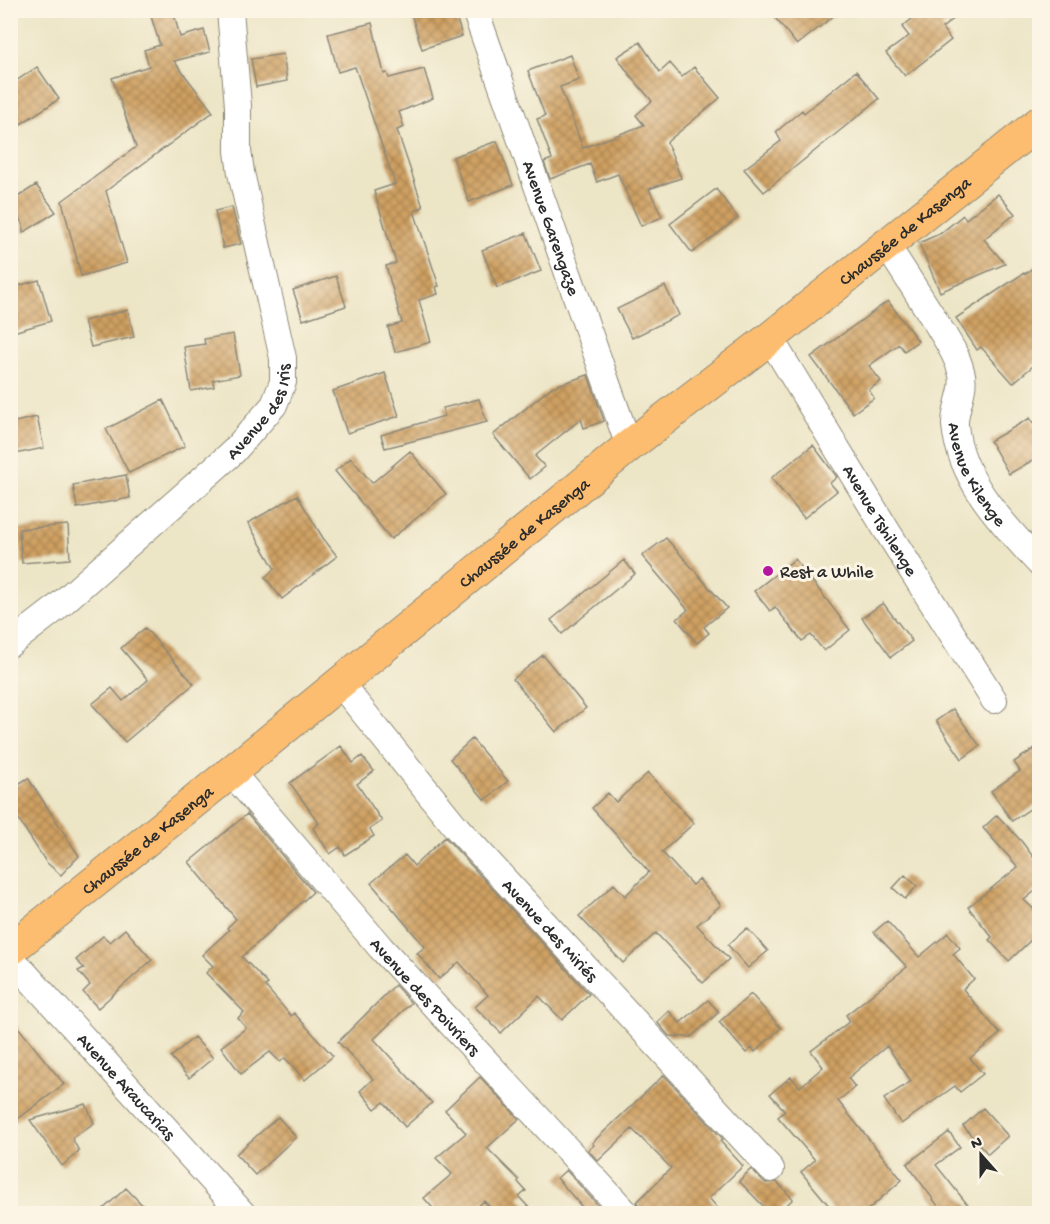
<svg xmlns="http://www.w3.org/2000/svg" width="1050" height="1224" font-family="'Gochi Hand',sans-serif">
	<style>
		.building { fill: url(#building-cross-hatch) }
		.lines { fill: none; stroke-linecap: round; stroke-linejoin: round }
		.minor-casing { stroke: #8c8878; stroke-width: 28 }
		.major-casing { stroke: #8c8878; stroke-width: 34 }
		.minor { stroke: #fff; stroke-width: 26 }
		.major { stroke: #fcbd6f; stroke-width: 32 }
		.poi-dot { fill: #b5179e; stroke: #fcf5e5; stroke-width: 2 }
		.labels { text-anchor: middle; stroke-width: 6; stroke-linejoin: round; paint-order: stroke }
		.street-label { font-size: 18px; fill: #2b2b2b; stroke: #fcf5e5 }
		.poi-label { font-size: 18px; fill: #2b2b2b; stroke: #fcf5e5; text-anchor: start }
	</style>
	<defs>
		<pattern id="building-cross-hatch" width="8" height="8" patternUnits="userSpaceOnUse" patternTransform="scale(1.5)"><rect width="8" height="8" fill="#cfa062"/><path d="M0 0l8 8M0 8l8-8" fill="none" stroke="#a88351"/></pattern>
	</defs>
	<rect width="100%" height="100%" fill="#fcf5e5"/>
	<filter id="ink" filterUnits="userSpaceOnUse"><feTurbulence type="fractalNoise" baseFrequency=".0167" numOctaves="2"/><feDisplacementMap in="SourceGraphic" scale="12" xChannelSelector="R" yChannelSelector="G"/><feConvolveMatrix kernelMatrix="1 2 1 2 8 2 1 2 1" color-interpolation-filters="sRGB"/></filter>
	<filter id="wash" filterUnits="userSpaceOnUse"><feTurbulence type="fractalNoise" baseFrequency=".008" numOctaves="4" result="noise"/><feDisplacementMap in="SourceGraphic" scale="24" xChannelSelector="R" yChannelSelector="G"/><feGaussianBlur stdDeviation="1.35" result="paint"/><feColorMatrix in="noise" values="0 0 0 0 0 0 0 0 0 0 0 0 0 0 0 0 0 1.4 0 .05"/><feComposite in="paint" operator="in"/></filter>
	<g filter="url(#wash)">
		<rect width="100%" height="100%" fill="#ece5c6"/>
		<g id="blocks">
			<path class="building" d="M149 10H173L180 37 204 30 210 52 174 61 213 112 106 191 127 263 81 276 62 201 136 147 112 78 149 66 144 50 160 45Z
				M410 10H454L462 36 422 49Z
				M769 10H841L797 45Z
				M923 10H965L942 28 951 40 905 76 886 53 909 36 902 27Z
				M372 23 384 74 387 73 389 78 424 69 433 98 399 112 404 127 397 130 423 207 414 211 439 286 436 287 438 294 419 300 431 342 395 352 388 327 402 323 386 266 396 263 374 191 395 184 355 67 338 72 328 34Z
				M640 42 660 72 670 63 682 77 694 67 720 98 667 142 681 178 649 189 662 217 641 226 618 174 597 182 590 164 550 179 544 162 552 159 537 119 545 116 528 71 570 55 579 80 560 87 583 148 644 125 636 115 652 101 629 74 617 57Z
				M283 54 287 81 256 87 251 59Z
				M37 67 59 99 10 131V85Z
				M856 71 879 99 764 192 744 169 781 141 776 132 802 110 804 113Z
				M497 141 513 185 469 202 453 157Z
				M36 185 56 212 23 233V224L10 205V202Z
				M716 189 738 218 692 253 670 224Z
				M998 194 1015 214 984 239 1005 264 940 292 919 243 941 233 963 215 966 219Z
				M232 207 241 244 223 248 215 211Z
				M526 233 541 271 497 288 482 250Z
				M1040 262V360L1013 383 981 347 977 350 956 318 1024 273 1025 274Z
				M336 276 346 306 303 320 293 290Z
				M39 280 51 321 10 333V288Z
				M665 286 679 315 632 338 617 309Z
				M888 301 918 341 904 351 899 344 869 366 881 381 869 390 874 398 853 413 811 357Z
				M128 310 134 337 91 347 84 321Z
				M233 334 240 375 213 380 214 387 191 391 184 347 205 344 204 339Z
				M385 373 399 416 347 433 333 391Z
				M588 375 604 421 584 428 581 419 535 456 545 467 530 479 493 435 552 387Z
				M479 399 487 422 385 448 381 435 444 416 443 408Z
				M163 400 185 446 129 473 106 429Z
				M37 417 44 448 10 455V423Z
				M1030 418 1040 435V456L1009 474 990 441Z
				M813 445 837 477 830 483 837 491 804 518 771 478Z
				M410 451 446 494 391 539 335 471 351 458 372 483Z
				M126 475 130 498 77 508 73 485Z
				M297 495 323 538 337 556 282 599 265 577 275 569 248 523Z
				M68 525 70 559 22 563 19 529Z
				M666 538 727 608 704 627 709 633 697 643 677 619 688 610 642 556Z
				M795 559 850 630 824 651 811 635 802 641 775 607 770 611 754 591Z
				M624 560 635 574 562 634 551 620Z
				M883 603 912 641 891 657 862 618Z
				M145 628 194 684 125 742 92 704 112 688 123 701 148 680 121 648Z
				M543 655 586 708 556 732 513 679Z
				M953 709 980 746 962 759 936 721Z
				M472 739 508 781 485 800 450 759Z
				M1040 745V802L1012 821 991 791 1020 771 1014 762Z
				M341 746 353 763 362 756 374 771 357 784 382 821 370 829 374 836 345 855 340 847 330 854 313 828 319 823 290 783Z
				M648 773 694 823 662 852 692 885 699 879 721 905 697 925 729 959 703 983 656 933 623 963 579 916 614 884 625 896 649 872 592 808 608 793 616 802Z
				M28 778 79 856 61 875 46 862 10 806V789Z
				M247 814 313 892 242 957 268 984 265 986 291 1016 294 1013 333 1056 305 1080 285 1058 280 1062 270 1052 241 1074 221 1047 246 1028 238 1018 244 1012 206 973 213 966 202 955 229 930 227 928 236 919 189 862Z
				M997 815 1022 842 1040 866V887L1024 900 1040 915V945L1031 940 1009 961 989 940 992 937 968 907 1018 867 983 828Z
				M445 837 589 994 562 1020 539 996 501 1033 475 1007 488 995 459 962 439 979 417 953 425 947 371 883 405 855 414 866Z
				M905 875 917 886 905 899 893 888Z
				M887 921 919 957 948 933 960 948 953 954 974 979 963 989 1000 1034 970 1058 983 1074 960 1092 955 1086 901 1124 884 1099 911 1081 887 1046 848 1078 855 1087 838 1101 902 1180 863 1214H836L801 1172 815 1160 778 1117 785 1111 770 1094 791 1077 800 1087 823 1067 811 1051 850 1021 846 1015 907 967 874 932Z
				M747 928 768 951 748 968 728 945Z
				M125 929 152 960 98 1008 83 992 90 985 78 971 84 968 76 960 103 936 110 942Z
				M395 985 411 1003 374 1039 432 1103 405 1127 384 1102 375 1109 360 1091 373 1079 338 1042Z
				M751 994 781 1028 755 1052 752 1048 746 1053 719 1022Z
				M708 1000 719 1012 691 1037 669 1036 657 1022 669 1011 680 1023Z
				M10 1017 64 1084 10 1125Z
				M194 1037 213 1058 189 1078 171 1057Z
				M664 1075 723 1139 720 1141 743 1166 709 1198 723 1214H642L637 1202 671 1168 632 1129 598 1161 588 1150 594 1145 592 1143Z
				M480 1077 519 1119 487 1148 519 1180 518 1182 526 1191 519 1197 535 1214H496L484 1201 469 1214H438L424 1198 452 1174 436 1158 466 1133 445 1110Z
				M86 1104 94 1123 72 1138 79 1151 62 1166 30 1120Z
				M983 1108 1008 1136 988 1154 963 1126Z
				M278 1117 296 1137 255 1175 236 1154Z
				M949 1132 960 1147 936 1165 975 1214H944L907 1164Z
				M751 1169 766 1183 777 1182 793 1199 777 1214H771L739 1181Z
				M566 1170 606 1214H588L557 1178Z
				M126 1188 151 1214H98Z"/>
		</g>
	</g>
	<g filter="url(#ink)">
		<use href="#blocks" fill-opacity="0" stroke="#8c8878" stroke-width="1.5"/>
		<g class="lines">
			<defs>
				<g id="minor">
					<path id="s1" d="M475 10 629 446"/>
					<path id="s2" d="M887 246C903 270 918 294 934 319 944 336 956 352 961 371 967 389 954 407 955 425 960 481 1004 525 1040 564"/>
					<path id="s3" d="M770 338 887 531 994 700"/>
					<path id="s4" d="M10 644 54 610 233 452 274 405 283 382V358L241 173 238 151V106L230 10"/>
					<path id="s5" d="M339 682 456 827 771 1169"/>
					<path id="s6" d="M231 772 381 948 627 1214"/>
					<path id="s7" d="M10 957 243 1214"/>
				</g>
				<g id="major">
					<path id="s8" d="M10 950 231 772 629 446 770 338 1040 122"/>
				</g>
			</defs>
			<use href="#minor" class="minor-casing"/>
			<use href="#major" class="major-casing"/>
			<use href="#minor" class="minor"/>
			<use href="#major" class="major"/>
		</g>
	</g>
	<circle class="poi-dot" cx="768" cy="571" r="6"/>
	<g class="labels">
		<g class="street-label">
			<text dy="6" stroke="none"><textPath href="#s1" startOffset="231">Avenue Garengaze</textPath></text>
			<text dy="6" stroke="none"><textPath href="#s8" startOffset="1148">Chaussée de Kasenga</textPath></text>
			<text dy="6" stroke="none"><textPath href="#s4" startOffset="344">Avenue des Iris</textPath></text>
			<text dy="6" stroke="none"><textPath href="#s2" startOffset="255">Avenue Kilenge</textPath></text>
			<text dy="6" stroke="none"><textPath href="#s3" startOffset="213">Avenue Tshilenge</textPath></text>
			<text dy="6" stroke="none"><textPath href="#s8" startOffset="662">Chaussée de Kasenga</textPath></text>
			<text dy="6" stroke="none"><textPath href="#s8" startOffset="176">Chaussée de Kasenga</textPath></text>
			<text dy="6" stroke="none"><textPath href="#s5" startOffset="326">Avenue des Miriés</textPath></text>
			<text dy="6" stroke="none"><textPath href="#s6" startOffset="297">Avenue des Poivriers</textPath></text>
			<text dy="6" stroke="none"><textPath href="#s7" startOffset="174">Avenue Araucarias</textPath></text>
		</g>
		<g class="poi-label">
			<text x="780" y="577">Rest a While</text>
		</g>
	</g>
	<rect width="1050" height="1224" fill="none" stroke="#fcf5e5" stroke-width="36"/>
	<g transform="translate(981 1155) rotate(339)" stroke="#fcf5e5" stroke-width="4.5" paint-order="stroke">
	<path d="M0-4.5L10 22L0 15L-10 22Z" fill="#2b2b2b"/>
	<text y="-9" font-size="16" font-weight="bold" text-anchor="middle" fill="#2b2b2b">N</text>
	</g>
</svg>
